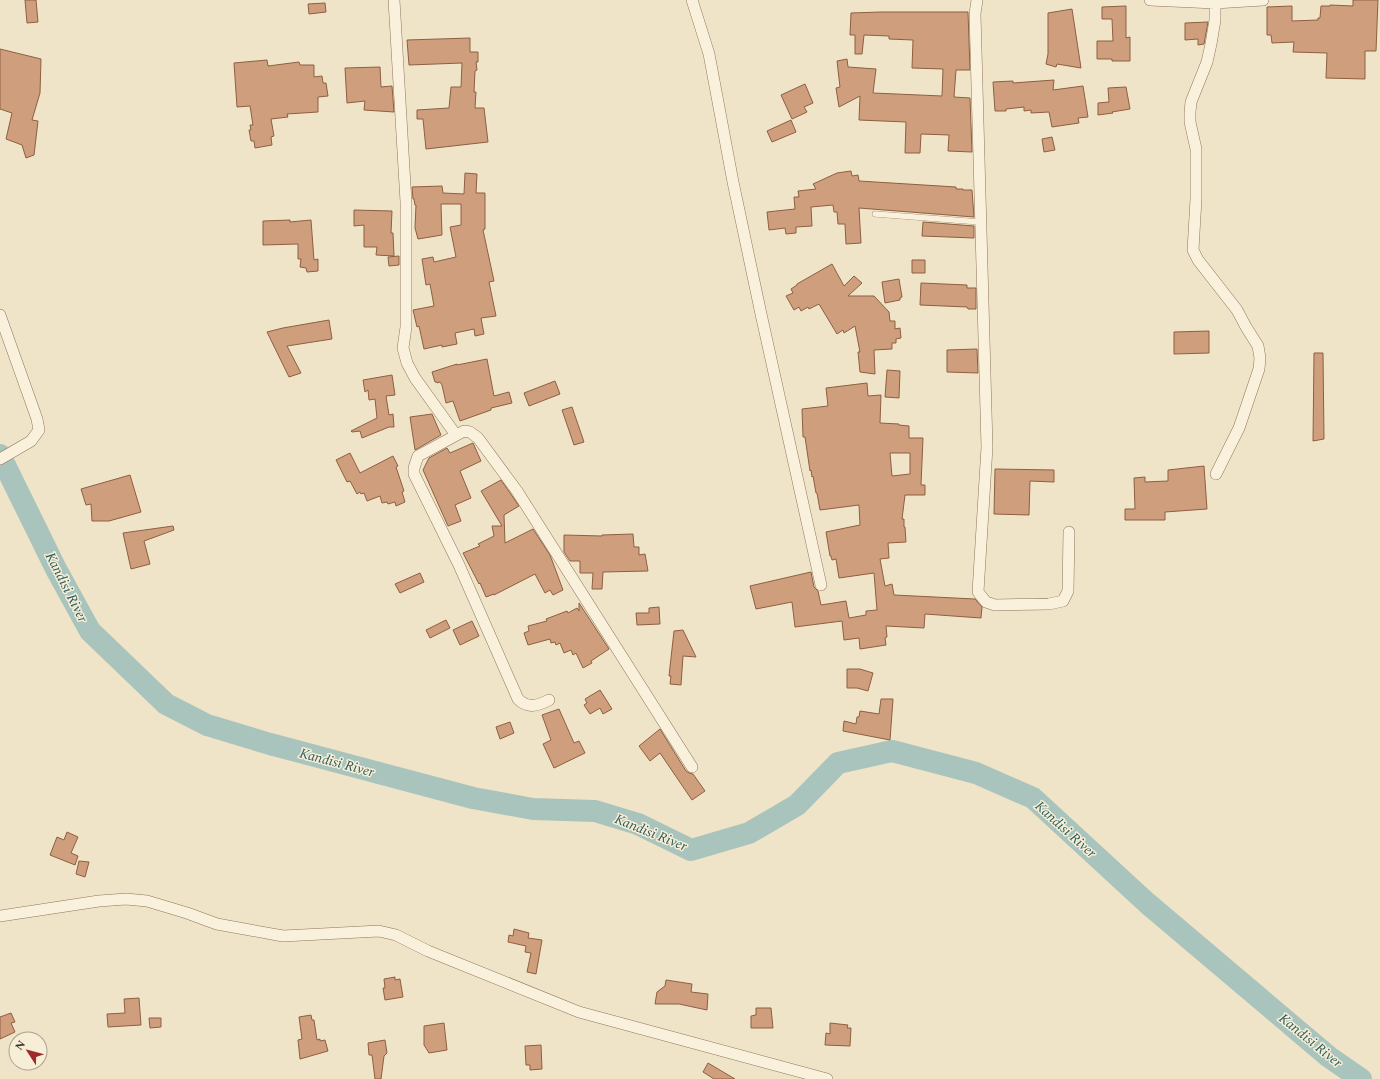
<svg xmlns="http://www.w3.org/2000/svg" width="1380" height="1079" font-family="Spectral,serif">
	<style>
		.lines { fill: none; stroke-linecap: round; stroke-linejoin: round }
		.river { stroke: #a9c4bc; stroke-width: 22 }
		.building { fill: #cf9f7d; stroke: #8d5f41; fill-rule: evenodd }
		.lane-casing { stroke: #8d765c; stroke-width: 6 }
		.street-casing { stroke: #8d765c; stroke-width: 12 }
		.lane { stroke: #faf1dc; stroke-width: 5.5 }
		.street { stroke: #faf1dc; stroke-width: 11 }
		.labels { text-anchor: middle; stroke-width: 3; stroke-linejoin: round; paint-order: stroke }
		.water-label { font-size: 14px; font-style: italic; fill: #2f5d5a; stroke: #f7eed8 }
	</style>
	<rect width="100%" height="100%" fill="#f0e4c8"/>
	<g class="lines">
		<path class="river" d="M0 455 56 569 90 631 166 704 207 725 270 744 473 798 533 809 595 811 638 824 691 850 749 833 797 805 838 763 892 751 976 773 1033 798 1147 903 1329 1057 1361 1079"/>
	</g>
	<path class="building" d="M25 0H36L38 22 27 23Z
		M1353 0H1378L1376 51H1365V79L1326 78 1327 53 1293 52 1294 42 1272 43 1271 35H1267V7L1292 6V21L1318 20V18H1320L1321 6H1330V5L1353 6Z
		M325 3 326 12 309 14 308 4Z
		M1126 6V38L1130 37V61H1112V59H1097V41H1113L1112 19H1102V7Z
		M1072 9 1081 68 1057 64 1056 67 1046 64 1048 54V13Z
		M881 12H968L970 70H956L954 97 970 98 972 152 948 151 949 135 921 134 920 153H905L906 122 859 120 860 96 839 107 836 88 840 87 837 61 847 59 848 67 876 69 873 93 942 96 943 69 912 68 913 40 889 39V36L864 35 862 54H855V35H850L851 13Z
		M1208 22 1204 44 1198 45V39L1185 40V23Z
		M470 38V52H478V62H476L477 70 475 71 474 92H476L475 108H484L488 142 426 149 423 119H417V110L449 108 451 87H461L462 63 409 65 407 40Z
		M0 49 41 59 40 93 32 120 38 121 34 155 26 158 22 145 6 139 12 113 0 109Z
		M267 60 268 66 299 62 300 65H314V77L322 76 323 83H326L328 96 318 97V112L287 114 288 117 271 119 274 136 271 137 272 145 255 148 254 141H251L249 130H251L250 125H253L250 106 237 107 234 63Z
		M380 67 381 87 392 86 394 112 364 110 365 101 347 103 345 68Z
		M1054 80 1053 90 1083 86 1088 117 1078 118 1079 123 1052 127 1049 112 1031 113V110L1024 111V107L1006 109V111H995L993 82 1013 81V83Z
		M805 84 813 103 804 107 807 112 792 119 781 95Z
		M1126 87 1130 109 1112 112 1113 113 1098 115V103L1109 102 1108 88Z
		M791 120 796 132 772 142 767 131Z
		M1052 137 1055 150 1044 152 1042 139Z
		M851 171 852 176 858 175 859 181 956 187V189H963V190H972L974 217 859 208 861 243 846 244 845 224H838L837 212H834L833 205 811 207 812 226 796 227V233L786 234 785 228 769 230 767 212 795 209 794 197H799L798 191 816 189 813 184 837 173Z
		M465 173 477 174 476 193H485V229L483 230 494 281 489 282 496 316 481 318 484 334 475 336 474 329 455 333 457 344 442 347V345L424 349 419 326 417 327 413 310 434 306 430 284 426 285 422 259 433 257 434 262 456 257 450 227 461 225V204H441L442 235 418 239 415 228 416 205H415L414 199H413L412 187 442 186 443 193 464 194Z
		M354 210 392 211 391 233H393L394 256 376 255 377 247H364V225L354 226Z
		M290 220V222L311 220 314 260 318 259V271L307 272 306 268 300 267 301 259H298V244L263 245V221Z
		M923 222 974 226V238L922 236Z
		M399 256V265L389 266 388 257Z
		M912 260H925V273H912Z
		M832 264 844 286 854 276 862 283 848 296H874L889 312 890 321H895V329L900 328 901 338 896 339V343H892V349L874 350 875 374 860 372 858 352H860L855 326 844 333 843 330 837 334 819 304 809 309 808 307 801 311 799 307 794 310 786 296 793 293 791 289 797 285V284Z
		M899 279 902 297 900 298V300L885 303 882 282Z
		M921 283 967 285V288H976V309H968L967 307 920 305Z
		M329 320 332 339 287 346 301 373 289 377 267 332 283 328Z
		M1209 331V353L1174 354V332Z
		M977 349 978 373 947 372V350Z
		M1314 353H1323L1324 439 1313 441Z
		M487 359 494 396 509 392 512 403 491 408V410L460 421 453 401 446 403 442 385 440 382 437 383V382H435L432 372 457 364V365Z
		M887 370 900 371 899 398 885 397Z
		M392 375 395 395 386 396 389 415 393 414 394 427H389L362 438 360 431 352 432 351 431 377 418 375 399 369 400 368 390 365 392 363 380Z
		M555 381 560 394 529 406 524 393Z
		M867 383 868 396 881 395 880 423 899 424V425L909 426V438H923L921 485H925V495H905L902 519H904V527H905L906 542 888 543 889 558 880 559 885 586 892 584 894 595 975 599 982 607 981 618 925 614 924 628 886 626 887 637 885 638 886 645 860 649 859 638 844 640 842 621 795 627 792 602 756 609 750 586 811 572 814 587 818 591 821 605 846 601 849 618 866 615V611L877 610 874 573 839 578 836 559 832 560 831 556H830L826 532 860 525 859 505 820 510 817 493H816L813 476 812 477 811 470 810 471 805 437H803L802 409 828 406 826 388ZM890 453H910V474L892 476Z
		M572 407 584 442 574 445 562 410Z
		M432 414 441 435 415 450 410 417Z
		M473 443 481 461 460 471 471 498 455 505 461 521 448 526 423 470 429 458 447 448 450 453Z
		M350 453 360 473 393 456 398 466 396 467 404 491 402 492 405 502 396 506 395 502 388 504 387 502 382 503 380 496 367 501 364 493 361 494 360 492 357 494 350 481 347 482 336 460Z
		M1204 466 1207 509 1165 512V520H1125V509H1135L1134 478 1145 477V482L1168 481V470Z
		M995 469 1054 470V482L1030 481 1029 515 994 514Z
		M130 475 141 512 109 521H92L91 504 86 505 81 489Z
		M501 480 519 506 504 515 505 543 533 529 550 555 563 590 553 595 550 590 545 593 535 574 494 595V594L486 597 480 583 479 584 463 553 480 546 478 544 494 536 492 526H502L481 491Z
		M173 526 174 530 144 541 150 564 131 569 123 533Z
		M633 534 634 547H639V555L645 554 648 571 603 572 602 589H592L593 573H580V561H570L564 552V535L602 536V535Z
		M420 573 424 582 400 593 395 584Z
		M579 603 609 649 591 661 592 663 583 668 576 653 573 655 571 650 564 653 560 643 556 645 555 642 551 643 550 639 528 645 524 633 529 631 528 626 547 621 546 619 567 611 568 613 577 608 579 611Z
		M659 607 660 624 637 625 636 613H649V608Z
		M446 620 450 628 430 638 426 630Z
		M472 621 479 636 460 645 453 630Z
		M683 630 696 657 683 656 681 685 670 684 671 676H669L674 631Z
		M847 669H860L873 673 868 691 857 688H847Z
		M600 690 612 709 603 714 600 708 590 714 584 705 587 703 585 699Z
		M881 699H893L890 740 843 731 844 721 856 724 857 717H859L860 711 879 714Z
		M559 709 574 743 579 741 585 753 554 768 543 744 551 740 542 715Z
		M510 722 514 733 500 739 496 727Z
		M660 729 686 771 689 773 693 774 705 791 692 800 660 753 650 761 639 746Z
		M67 832 78 837 71 853 78 856 75 865 50 855 57 837 64 840Z
		M79 861 89 862 85 877 76 874Z
		M514 929 529 933 528 938 542 940 536 974 527 972 531 953 525 952 526 946 508 942 509 935 513 936Z
		M395 977V980L400 979 403 997 385 1000 383 988H385L384 979Z
		M666 980 692 984 691 992 708 994 707 1010 679 1004H655L657 992 665 986Z
		M139 998 141 1025 108 1027 107 1014 125 1013 124 999Z
		M756 1008H771L773 1028H751V1016L756 1015Z
		M11 1013 15 1022 11 1023 15 1032 0 1039V1017Z
		M311 1015 312 1020H314L317 1040 320 1039V1041L325 1040 328 1051 300 1059 298 1040 302 1039 299 1017Z
		M149 1018H161V1027L150 1028Z
		M444 1023 447 1050 429 1053 424 1045V1026Z
		M830 1023 848 1025 847 1028H851L850 1046 825 1045 826 1033 830 1034Z
		M385 1040 387 1053 384 1056 381 1079H375L372 1055H369L368 1043Z
		M541 1045 542 1069 530 1070V1065H526L525 1046Z
		M708 1063 735 1079H714L703 1072Z"/>
	<g class="lines">
		<defs>
			<path id="lane" d="M875 214 980 222"/>
			<path id="street" d="M394 0 406 202V327L403 348 407 363 415 378 456 435
				M692 0 709 54 733 182 761 314 821 585
				M977 0 975 14 987 447 978 592 986 602 995 605 1049 604 1063 601 1068 591 1069 532
				M1150 0 1215 3V20L1211 44 1207 62 1191 102 1190 112V122L1196 149V199L1193 250 1198 260 1237 310 1246 327 1258 346 1260 358 1259 369 1239 428 1216 474
				M1215 3 1263 0
				M0 315 37 419 39 430 31 441 0 459
				M549 700C537 706 528 709 518 699L459 565 414 474V468L418 456 464 431 470 432 478 438 517 491 692 767
				M0 916 99 901 126 899 147 901 187 913 217 924 283 936 379 931 396 935 428 951 579 1012 827 1079"/>
		</defs>
		<use href="#lane" class="lane-casing"/>
		<use href="#street" class="street-casing"/>
		<use href="#lane" class="lane"/>
		<use href="#street" class="street"/>
	</g>
	<g class="labels">
		<g class="water-label">
			<text transform="translate(67 587) rotate(63)" y="5">Kandisi River</text>
			<text transform="translate(337 762) rotate(15)" y="5">Kandisi River</text>
			<text transform="translate(1066 829) rotate(42)" y="5">Kandisi River</text>
			<text transform="translate(651 832) rotate(22)" y="5">Kandisi River</text>
			<text transform="translate(1311 1040) rotate(39)" y="5">Kandisi River</text>
		</g>
	</g>
	<g transform="translate(28 1051) rotate(306)"><circle r="19" fill="#f7eed8" stroke="#ada18e"/>
	<path d="M0-3L7 15L0 10L-7 15Z" fill="#9e2a2b"/>
	<text y="-6" font-size="11" font-weight="bold" text-anchor="middle" fill="#3d2e20">N</text>
	</g>
</svg>
